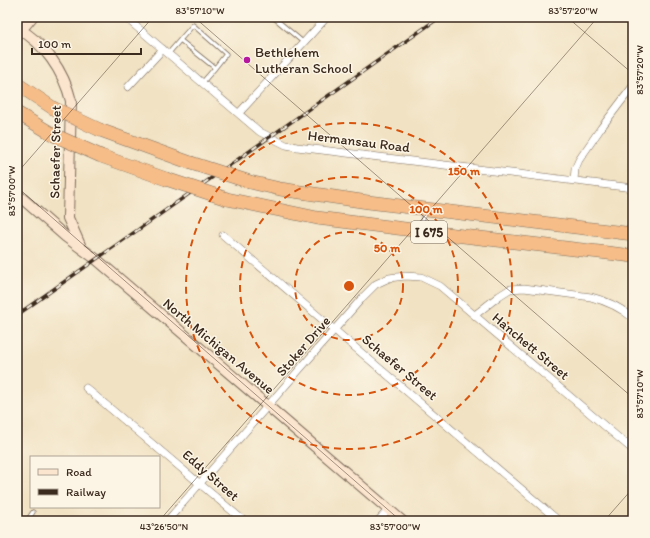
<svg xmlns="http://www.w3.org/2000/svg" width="650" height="538" font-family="Itim,sans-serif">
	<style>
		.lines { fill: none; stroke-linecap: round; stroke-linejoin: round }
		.lane-casing { stroke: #7b6a58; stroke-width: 5 }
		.street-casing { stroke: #7b6a58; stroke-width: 8 }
		.secondary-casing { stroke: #7b6a58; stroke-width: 12 }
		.highway-casing { stroke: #7b6a58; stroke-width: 14 }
		.lane { stroke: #fff; stroke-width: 3.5 }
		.street { stroke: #fff; stroke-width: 7 }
		.secondary { stroke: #fce5cf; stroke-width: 10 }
		.highway { stroke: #f7bd88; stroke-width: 13 }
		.rail-casing { stroke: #3b2a1e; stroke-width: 3.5 }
		.rail { stroke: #fcf5e5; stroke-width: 2; stroke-dasharray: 6; stroke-linecap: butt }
		.highway-bridge-casing { stroke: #7b6a58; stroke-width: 14; stroke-linecap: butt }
		.highway-bridge { stroke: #f7bd88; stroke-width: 13 }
		.ticks { fill: none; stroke: #3b2a1e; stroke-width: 1; stroke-opacity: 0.45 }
		.ring { fill: none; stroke: #d7540e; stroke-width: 2; stroke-dasharray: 7 5 }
		.poi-dot { fill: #b5179e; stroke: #fcf5e5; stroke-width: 1.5 }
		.labels { text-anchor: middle; stroke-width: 3; stroke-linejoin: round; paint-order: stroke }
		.shield { fill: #fcf5e5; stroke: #75675a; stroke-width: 1 }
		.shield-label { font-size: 13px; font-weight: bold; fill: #3b2a1e }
		.poi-label { font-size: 14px; fill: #3b2a1e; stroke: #fcf5e5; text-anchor: start }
		.street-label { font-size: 14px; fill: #3b2a1e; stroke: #fcf5e5 }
		.centre { fill: #d7540e; stroke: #fcf5e5; stroke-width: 2 }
		.ring-label { font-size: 12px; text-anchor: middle; font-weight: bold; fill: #d7540e; stroke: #fcf5e5; stroke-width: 3; stroke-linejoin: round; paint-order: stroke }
		.neatline { fill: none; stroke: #3b2a1e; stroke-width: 1.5 }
		.ticks-label { font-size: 10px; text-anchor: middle; fill: #3b2a1e }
	</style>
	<rect width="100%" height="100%" fill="#fcf5e5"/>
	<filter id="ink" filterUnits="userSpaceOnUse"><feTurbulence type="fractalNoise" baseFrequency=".025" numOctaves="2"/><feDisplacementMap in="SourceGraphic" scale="8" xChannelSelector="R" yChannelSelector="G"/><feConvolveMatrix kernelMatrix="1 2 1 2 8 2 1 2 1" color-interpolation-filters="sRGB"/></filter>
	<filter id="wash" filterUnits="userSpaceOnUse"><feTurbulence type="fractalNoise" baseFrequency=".012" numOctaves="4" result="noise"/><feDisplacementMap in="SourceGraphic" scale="16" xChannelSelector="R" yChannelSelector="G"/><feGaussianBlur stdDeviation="0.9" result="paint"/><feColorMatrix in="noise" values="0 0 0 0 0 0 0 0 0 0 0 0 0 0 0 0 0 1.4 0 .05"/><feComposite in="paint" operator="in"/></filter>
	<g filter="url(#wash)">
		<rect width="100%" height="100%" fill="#f1e2c3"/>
	</g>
	<g filter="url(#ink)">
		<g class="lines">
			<defs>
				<path id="lane" d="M273 17 304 43
					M180 40 193 25 226 54 215 68
					M168 54 180 40 215 68 202 83
					M421 228 424 212
					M27 521 33 512"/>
				<path id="street" d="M125 17 260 132 286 145 297 147 633 188
					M128 87 163 49
					M239 113 327 17
					M574 180 575 169 579 160 601 128 633 86
					M223 235 559 521
					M475 315 499 296 510 289 524 288 591 297C607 301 620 307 633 318
					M86 388 244 521
					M167 521 363 297 376 284 389 278 405 276 421 277 440 286 633 450
					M378 521 388 510"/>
				<path id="secondary" d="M17 28C44 42 64 72 71 101L68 218 80 245
					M18 34 32 17
					M17 194 66 237 96 259 402 521"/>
				<path id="highway" d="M17 84 53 108
					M17 113 54 135
					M100 130 191 163
					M101 156 166 179
					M250 182 280 189 368 202 633 234
					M227 199 317 218 421 231 633 256"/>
			</defs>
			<use href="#lane" class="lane-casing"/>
			<use href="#street" class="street-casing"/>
			<use href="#secondary" class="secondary-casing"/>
			<use href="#highway" class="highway-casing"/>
			<use href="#lane" class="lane"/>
			<use href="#street" class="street"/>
			<use href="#secondary" class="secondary"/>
			<use href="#highway" class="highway"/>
			<defs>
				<path id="rail" d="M17 315 440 17"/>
			</defs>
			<use href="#rail" class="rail-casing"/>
			<use href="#rail" class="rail"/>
			<defs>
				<path id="highway-bridge" d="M53 108 100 130
					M54 135 101 156
					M191 163 250 182
					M166 179 227 199"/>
			</defs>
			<use href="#highway-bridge" class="highway-bridge-casing"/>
			<use href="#highway-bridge" class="highway-bridge"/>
		</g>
	</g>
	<path class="ticks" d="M194 17 633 398M567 17 633 74M17 173 153 17M17 187 401 521M17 511 28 521M159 521 598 17M604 521 633 488"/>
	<g class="ring">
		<circle cx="349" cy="286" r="54"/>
		<circle cx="349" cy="286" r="109"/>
		<circle cx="349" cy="286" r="163"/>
	</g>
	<circle class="poi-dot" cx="247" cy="60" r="4"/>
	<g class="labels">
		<rect class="shield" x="411" y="221" width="36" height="22" rx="3"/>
		<g class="shield-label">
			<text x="429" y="237">I 675</text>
		</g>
		<g class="poi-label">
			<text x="255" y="57">Bethlehem<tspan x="255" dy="16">Lutheran School</tspan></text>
		</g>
		<g class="street-label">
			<text transform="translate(359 141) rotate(7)" y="5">Hermansau Road</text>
			<text transform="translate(55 152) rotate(-89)" y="5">Schaefer Street</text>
			<text transform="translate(219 346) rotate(40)" y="5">North Michigan Avenue</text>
			<text transform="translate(303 346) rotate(-49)" y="5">Stoker Drive</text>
			<text transform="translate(531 346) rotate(40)" y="5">Hanchett Street</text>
			<text transform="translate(400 367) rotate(40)" y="5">Schaefer Street</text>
			<text transform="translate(211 475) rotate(41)" y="5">Eddy Street</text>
		</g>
	</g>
	<circle cx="349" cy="286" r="6" class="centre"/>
	<g class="ring-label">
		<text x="464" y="175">150 m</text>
		<text x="426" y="213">100 m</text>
		<text x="387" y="252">50 m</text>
	</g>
	<rect width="650" height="538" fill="none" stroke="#fcf5e5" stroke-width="44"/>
	<rect x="30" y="456" width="130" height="52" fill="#fcf5e5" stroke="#afa495"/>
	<rect x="38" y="469" width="20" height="6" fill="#fce5cf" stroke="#afa495"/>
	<text x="66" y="476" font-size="12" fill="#3b2a1e">Road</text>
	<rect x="38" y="489" width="20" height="6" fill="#3b2a1e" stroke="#afa495"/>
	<text x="66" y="496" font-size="12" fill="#3b2a1e">Railway</text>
	<path d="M32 48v6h109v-6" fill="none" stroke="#3b2a1e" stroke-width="2"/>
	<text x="38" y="48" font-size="12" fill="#3b2a1e" stroke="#fcf5e5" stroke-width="3" paint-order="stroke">100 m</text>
	<rect x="22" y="22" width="606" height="494" class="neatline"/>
	<g class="ticks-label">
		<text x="200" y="14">83°57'10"W</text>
		<text x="573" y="14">83°57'20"W</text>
		<text transform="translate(639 70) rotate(-90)" y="4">83°57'20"W</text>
		<text transform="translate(11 191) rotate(-90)" y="4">83°57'00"W</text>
		<text transform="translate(639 394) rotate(-90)" y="4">83°57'10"W</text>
		<text x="164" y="530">43°26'50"N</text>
		<text x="395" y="530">83°57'00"W</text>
	</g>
</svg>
